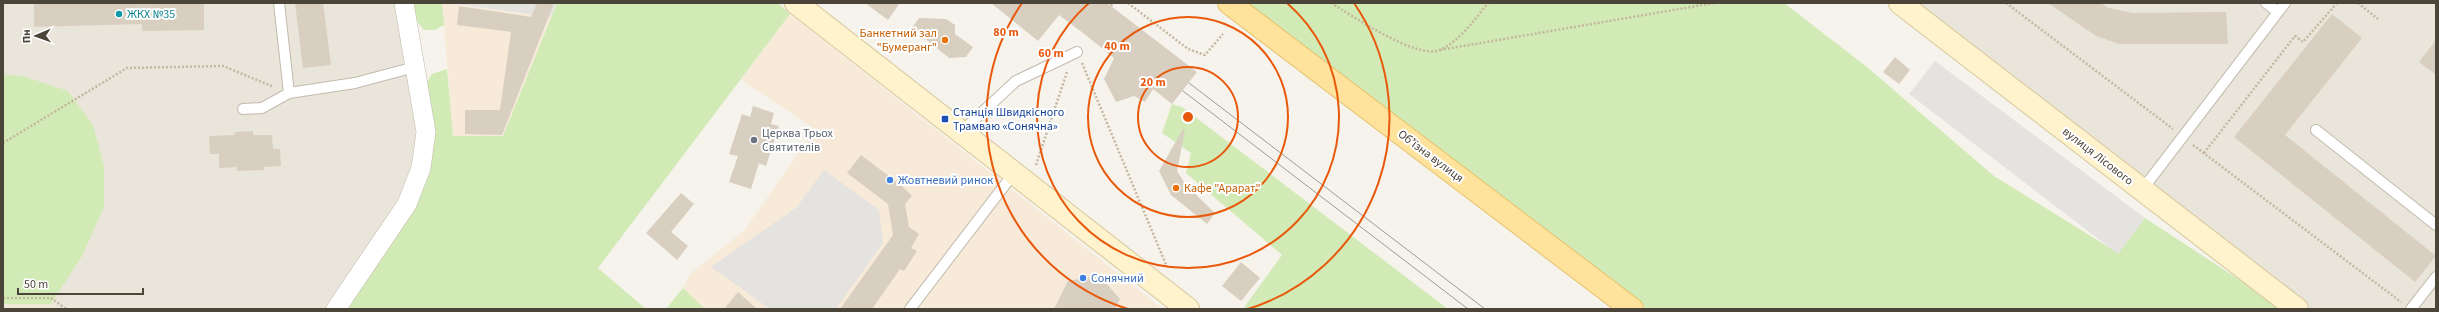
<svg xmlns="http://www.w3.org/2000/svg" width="2439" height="312" font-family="'Source Sans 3',sans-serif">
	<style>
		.residential { fill: #eae5da }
		.commercial { fill: #f7ead8 }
		.education { fill: #efe8d6 }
		.green { fill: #d2eab5 }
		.parking { fill: #e5e3e0 }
		.building { fill: #d8cfc1 }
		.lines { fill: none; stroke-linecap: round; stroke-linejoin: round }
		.lane-casing { stroke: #c2bbae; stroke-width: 12 }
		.street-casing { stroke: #c2bbae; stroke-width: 20 }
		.secondary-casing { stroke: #d6c79b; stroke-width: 24 }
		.primary-casing { stroke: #e6c16a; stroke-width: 24 }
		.path { stroke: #c4b79f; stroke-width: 2.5; stroke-dasharray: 2 2; stroke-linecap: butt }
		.lane { stroke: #fff; stroke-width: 10 }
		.street { stroke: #fff; stroke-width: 19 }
		.secondary { stroke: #fff3cd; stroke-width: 22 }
		.primary { stroke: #ffe39c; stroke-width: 22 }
		.tram { stroke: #9a9a9a; stroke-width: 1 }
		.ring { fill: none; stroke: #e8590c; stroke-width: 2 }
		.culture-dot { fill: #0f9aa8; stroke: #fff; stroke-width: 1.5 }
		.food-dot { fill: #e8710a; stroke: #fff; stroke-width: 1.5 }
		.transit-dot { fill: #1a4fb4; stroke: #fff; stroke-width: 1.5 }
		.worship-dot { fill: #6b7280; stroke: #fff; stroke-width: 1.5 }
		.shop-dot { fill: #3f7fe0; stroke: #fff; stroke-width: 1.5 }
		.labels { text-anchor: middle; stroke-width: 4; stroke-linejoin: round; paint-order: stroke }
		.culture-label { font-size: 12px; fill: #0d838f; stroke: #fff; text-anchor: start }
		.food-label { font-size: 12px; fill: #c56008; stroke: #fff; text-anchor: end }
		.transit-label { font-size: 12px; fill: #164399; stroke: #fff; text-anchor: start }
		.worship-label { font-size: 12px; fill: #5b616d; stroke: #fff; text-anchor: start }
		.street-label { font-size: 12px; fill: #4b4439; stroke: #fff }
		.shop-label { font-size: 12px; fill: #366cbe; stroke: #fff; text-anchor: start }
		.centre { fill: #e8590c; stroke: #fff; stroke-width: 2 }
		.ring-label { font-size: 12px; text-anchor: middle; font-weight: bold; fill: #e8590c; stroke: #fff; stroke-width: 4; stroke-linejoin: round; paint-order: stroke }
	</style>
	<rect width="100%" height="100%" fill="#f6f3ec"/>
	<path class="residential" d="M3 3H395L416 123 415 144 411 166 399 200 327 309H3Z
		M1900 3H2436V309H2297Z"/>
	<path class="commercial" d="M442 3 551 17 503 136H453Z
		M790 14 1163 309H705L683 288 690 274 744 231 815 129 741 80Z"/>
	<path class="education" d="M3 304H51L58 309H3Z"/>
	<path class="green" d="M413 3H442L444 25 435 30H424L416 20Z
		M557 3H778L790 14 598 268 646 309H348L413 207 434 132 427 82 432 74 447 69 453 136H503Z
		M1229 3H1784L1867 67 1994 176 2118 253 2145 218 2284 309H1632Z
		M3 75 23 76 68 91 93 125 104 166V207L82 256 51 304H3Z
		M1172 104 1182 107 1448 309H1243L1282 255 1186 173 1191 153 1162 133Z
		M683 288 705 309H666Z"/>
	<path class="parking" d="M448 3H557L551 17Z
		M1935 61 2145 218 2118 254 1909 94Z
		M824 170 879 210 883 243 836 309H770L711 267 797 207Z"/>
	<path class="building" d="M34 3H204V30L142 31V24L34 27Z
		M295 3H323L331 65 303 68Z
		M537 3H554L502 135 465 134V110H500L511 32 457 25 459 6 531 17Z
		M865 3H900L888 20Z
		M991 3H1107L1197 72 1172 104 1153 89 1145 102 1134 96 1116 102 1104 79 1114 58 1087 36 1059 15 1038 41Z
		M2048 3H2100L2109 8 2132 13 2226 12 2228 44H2119L2096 36Z
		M2332 14 2362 38 2285 135 2436 256 2415 282 2234 137Z
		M919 18 946 19 955 25V34L973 47 966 57 949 58 912 28Z
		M2436 40V75L2419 62Z
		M1895 57 1910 70 1899 84 1883 72Z
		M753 106 774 113 771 124 779 126 766 166 759 163 751 189 729 182 738 156 729 154 742 114 750 117Z
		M1183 129 1185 130 1177 171 1186 185 1215 213 1207 224 1171 195 1159 171Z
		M253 131V135H272L273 149H280L281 166 264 167V170L237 171V167L219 168V154H210L209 136 235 135V132Z
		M861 155 902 186 912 196 905 204 909 227 919 234 911 248 917 251 904 271 900 269 872 309H840L893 235 888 204 847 173Z
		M681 193 694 204 671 232 688 246 677 260 646 233Z
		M1241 262 1260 278 1241 301 1222 286Z
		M1099 275 1120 299 1115 309H1054L1068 281Z
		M738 292 757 309H724Z"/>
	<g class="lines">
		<defs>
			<path id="lane" d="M279 3 289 93
				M2266 3 2278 12
				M243 109 262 108 289 93 355 83 415 67
				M2316 130 2436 225
				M961 132 1016 81 1077 52
				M2142 190 2285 3
				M910 309 1014 173
				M2411 309 2436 277"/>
			<path id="street" d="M336 309 407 204 421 168 426 132 404 3"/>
			<path id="secondary" d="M796 3 1188 309
				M1900 3 2297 309"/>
			<path id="primary" d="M1229 3 1632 309"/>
		</defs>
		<use href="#lane" class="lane-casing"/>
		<use href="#street" class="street-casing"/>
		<use href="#secondary" class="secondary-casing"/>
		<use href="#primary" class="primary-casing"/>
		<path class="path" d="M1128 3 1188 49 1205 55 1223 34
			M1331 3C1353 16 1417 60 1440 50 1460 41 1475 19 1488 3
			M2006 3 2173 129
			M2358 3 2378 19
			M1111 6 1113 3
			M1440 50 1714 3
			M1082 63 1167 267
			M3 143 127 68 223 66 274 87
			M2193 145 2401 302
			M2204 153 2295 36 2303 42 2337 3
			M1036 165 1067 72
			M3 298H51L66 309"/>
		<use href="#lane" class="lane"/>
		<use href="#street" class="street"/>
		<use href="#secondary" class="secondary"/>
		<use href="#primary" class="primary"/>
		<path class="tram" d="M1189 83 1485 309
			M1183 91 1468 309"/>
	</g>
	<g class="ring">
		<circle cx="1188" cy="117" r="50"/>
		<circle cx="1188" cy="117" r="100"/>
		<path d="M1287 3A151 151 0 1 1 1089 3"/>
		<path d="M1128 309A201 201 0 0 1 1022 3M1354 3A201 201 0 0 1 1248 309"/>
	</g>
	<circle class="culture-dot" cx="119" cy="14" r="4"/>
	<g class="food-dot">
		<circle cx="945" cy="40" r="4"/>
		<circle cx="1176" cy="188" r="4"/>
	</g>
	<rect class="transit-dot" x="941" y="115" width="8" height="8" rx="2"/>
	<circle class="worship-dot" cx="754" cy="140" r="4"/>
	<g class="shop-dot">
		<circle cx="890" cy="180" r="4"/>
		<circle cx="1083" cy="278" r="4"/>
	</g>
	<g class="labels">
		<g class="culture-label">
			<text x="127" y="18">ЖКХ №35</text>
		</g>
		<g class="food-label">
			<text x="937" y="37">Банкетний зал<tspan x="937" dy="14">"Бумеранг"</tspan></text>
			<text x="1184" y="192" text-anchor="start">Кафе "Арарат"</text>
		</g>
		<g class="transit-label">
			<text x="953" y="116">Станцiя Швидкiсного<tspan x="953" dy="14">Трамваю «Сонячна»</tspan></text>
		</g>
		<g class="worship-label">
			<text x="762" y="137">Церква Трьох<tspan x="762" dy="14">Святителів</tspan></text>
		</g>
		<g class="street-label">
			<text transform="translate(1431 156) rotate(37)" y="4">Обʼїзна вулиця</text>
			<text transform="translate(2098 156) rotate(38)" y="4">вулиця Лісового</text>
		</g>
		<g class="shop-label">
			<text x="898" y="184">Жовтневий ринок</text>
			<text x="1091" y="282">Сонячний</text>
		</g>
	</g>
	<circle cx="1188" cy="117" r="6" class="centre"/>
	<g class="ring-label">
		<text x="1006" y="36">80 m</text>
		<text x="1117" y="50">40 m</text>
		<text x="1051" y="57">60 m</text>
		<text x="1153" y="86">20 m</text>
	</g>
	<rect width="2439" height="312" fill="none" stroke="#4b4439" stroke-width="8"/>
	<g transform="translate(36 36) rotate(268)" stroke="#ffffff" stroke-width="3" paint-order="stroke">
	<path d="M0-3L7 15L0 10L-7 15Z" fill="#4b4439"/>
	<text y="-6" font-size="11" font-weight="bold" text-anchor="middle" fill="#4b4439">Пн</text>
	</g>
	<path d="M18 288v6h125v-6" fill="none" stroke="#4b4439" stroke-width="2"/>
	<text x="24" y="288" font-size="12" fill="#4b4439" stroke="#ffffff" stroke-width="3" paint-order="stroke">50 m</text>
</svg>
